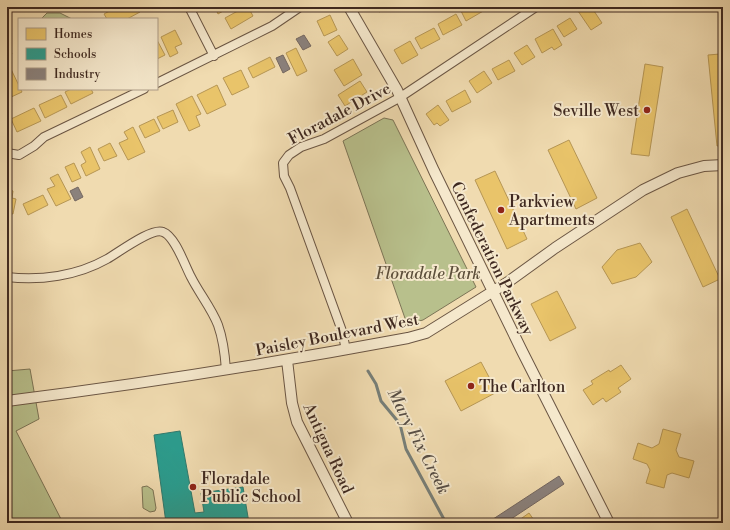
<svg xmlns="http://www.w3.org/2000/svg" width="730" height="530" font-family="'Libre Bodoni',serif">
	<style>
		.green { fill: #b8c08c; stroke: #7c7456 }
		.homes { fill: #e9c46a; stroke: #b69654 }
		.schools { fill: #2a9d8f; stroke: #307a6e }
		.industry { fill: #8a817c; stroke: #746760 }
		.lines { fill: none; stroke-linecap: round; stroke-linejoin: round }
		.stream { stroke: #777f79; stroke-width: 3 }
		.minor-casing { stroke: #6b5644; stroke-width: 10 }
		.tertiary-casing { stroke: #6b5644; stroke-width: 12 }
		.minor { stroke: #f5e8cc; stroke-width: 8 }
		.tertiary { stroke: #f5e8cc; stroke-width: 10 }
		.poi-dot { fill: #8f2418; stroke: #f5e8cc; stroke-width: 1.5 }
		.labels { text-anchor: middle; stroke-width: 4; stroke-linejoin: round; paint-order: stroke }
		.poi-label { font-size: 16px; fill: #3f2920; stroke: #f5e8cc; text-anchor: start }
		.street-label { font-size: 16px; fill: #3f2920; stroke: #f5e8cc }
		.park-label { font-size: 16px; font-style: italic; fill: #5d4f3b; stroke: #f5e8cc }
		.water-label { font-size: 17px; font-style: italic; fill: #564d45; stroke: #f5e8cc }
	</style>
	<rect width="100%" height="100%" fill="#f0dbb0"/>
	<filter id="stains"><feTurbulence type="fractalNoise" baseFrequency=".005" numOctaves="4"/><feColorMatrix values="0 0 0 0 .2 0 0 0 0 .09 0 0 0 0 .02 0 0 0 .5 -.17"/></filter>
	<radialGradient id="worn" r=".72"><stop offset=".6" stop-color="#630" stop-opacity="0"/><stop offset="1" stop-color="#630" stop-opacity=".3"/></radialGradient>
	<path class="green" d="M47 13H60L72 19H41Z
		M384 118 393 120 476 287 423 320 407 324 343 141Z
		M30 369 39 419 16 431 63 523H7V371Z
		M147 486 153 490 156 508 155 511 150 512 143 508 142 487Z"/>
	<path class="homes" d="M117 7H138L140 12 127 19H107L104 14Z
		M215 7H230L218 14Z
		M245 7H248L253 16 231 29 225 18Z
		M376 7H390L379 12Z
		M464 7H483L485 10 466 21 460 9Z
		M584 7H596L597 9 594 11 602 23 591 30 578 11Z
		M456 14 462 25 443 35 438 24Z
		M330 15 337 30 324 36 317 21Z
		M570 18 577 29 564 37 557 26Z
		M434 28 440 39 421 49 415 38Z
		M553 29 562 45 554 50 552 47 542 53 535 39Z
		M175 30 182 44 175 47 178 53 170 57 161 37Z
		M339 35 348 49 337 56 328 42Z
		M157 40 165 55 157 59Z
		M410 41 418 55 402 64 394 50Z
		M7 45 12 54 7 56Z
		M527 45 535 57 522 65 514 53Z
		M296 48 307 71 297 76 286 53Z
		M720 54H723V145L717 146 708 55Z
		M270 57 275 67 253 78 248 68Z
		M353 59 362 75 344 86 334 70Z
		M509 60 515 71 498 80 492 69Z
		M645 64 663 67 649 156 631 154Z
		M9 65 22 92 9 98 7 94V66Z
		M241 70 249 87 232 95 223 78Z
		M484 71 492 83 477 93 469 81Z
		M360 81 367 92 345 106 338 95Z
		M217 85 226 105 207 114 197 95Z
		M71 89H91L93 93 71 104 65 92Z
		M465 90 471 102 452 112 446 101Z
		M61 95 67 107 45 118 39 105Z
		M192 96 201 114 196 116 200 126 189 131 176 104Z
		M438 105 449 120 440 126 437 123 434 125 426 114Z
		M34 108 41 121 17 132 11 119Z
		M173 110 178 122 163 129 157 117Z
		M154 119 160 131 145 138 139 126Z
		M133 127 145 152 128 160 119 143 128 139 124 132Z
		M569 140 597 198 576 209 548 150Z
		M110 143 117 156 104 161 98 149Z
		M90 147 100 169 86 176 81 165 86 162 81 152Z
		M74 163 81 178 72 182 65 167Z
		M495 171 527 239 507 249 475 180Z
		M58 174 71 199 56 206 47 189 55 186 50 178Z
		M7 189 13 191 12 198 16 199 13 214 7 213Z
		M43 195 48 205 28 215 23 204Z
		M687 209 720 279 703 287 671 217Z
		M640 243 652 262 636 277 612 284 602 267 617 250Z
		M557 291 576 328 550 341 531 304Z
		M481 362 497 392 461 411 445 381Z
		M621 365 631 379 618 388 621 392 606 402 603 398 593 405 583 390 593 384 591 381 609 370 610 372Z
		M663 429 681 434 676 450 679 457 694 461 689 478 672 473 667 475 664 488 646 483 650 470 647 464 633 459 638 443 652 448 659 444Z
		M529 513 536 523H515Z"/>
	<path class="schools" d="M180 431 195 513 204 512 201 493 243 487 249 523H166L154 435Z"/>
	<path class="industry" d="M304 35 311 46 303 50 296 39Z
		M283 55 290 69 283 73 276 58Z
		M78 187 83 197 75 201 70 191Z
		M559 476 564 484 505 523H487Z"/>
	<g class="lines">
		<path class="stream" d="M368 371 376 384 381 401 400 424 406 449 446 523"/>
		<defs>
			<path id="minor" d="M189 7 214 56
				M157 83 272 26 300 7
				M7 153 19 155 34 146 44 137 144 89
				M7 277C40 281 77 276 107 259 118 253 152 227 163 232 175 236 185 266 191 277 199 293 212 309 218 325 223 339 225 355 226 370
				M346 350 342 331 290 188 284 176 283 163 289 155 301 147 324 139 399 98 536 7"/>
			<path id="tertiary" d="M349 7 397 90 434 171 522 351 609 523
				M287 360 292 403 297 422 348 523
				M7 401C141 384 275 363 408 338L426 333 508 282 555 248 643 190 678 173 704 166 723 165"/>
		</defs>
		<use href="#minor" class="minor-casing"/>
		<use href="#tertiary" class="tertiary-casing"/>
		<use href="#minor" class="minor"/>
		<use href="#tertiary" class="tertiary"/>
	</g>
	<g class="poi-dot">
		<circle cx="647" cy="110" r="4"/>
		<circle cx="501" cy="210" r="4"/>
		<circle cx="471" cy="386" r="4"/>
		<circle cx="193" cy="487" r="4"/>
	</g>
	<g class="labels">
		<g class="poi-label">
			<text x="639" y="116" text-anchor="end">Seville West</text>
			<text x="509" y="207">Parkview<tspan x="509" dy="18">Apartments</tspan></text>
			<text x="479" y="392">The Carlton</text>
			<text x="201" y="484">Floradale<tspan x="201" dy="18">Public School</tspan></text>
		</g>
		<g class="street-label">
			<text transform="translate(339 113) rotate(-28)" y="6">Floradale Drive</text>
			<text transform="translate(493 258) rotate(64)" y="6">Confederation Parkway</text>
			<text transform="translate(337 334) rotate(-11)" y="6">Paisley Boulevard West</text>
			<text transform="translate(329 448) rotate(65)" y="6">Antigua Road</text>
		</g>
		<g class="park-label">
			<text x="428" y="279">Floradale Park</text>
		</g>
		<g class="water-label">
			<text transform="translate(419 441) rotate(63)" y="6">Mary Fix Creek</text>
		</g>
	</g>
	<rect width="730" height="530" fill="none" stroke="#f0dbb0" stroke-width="24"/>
	<rect x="8" y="8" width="714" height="514" fill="none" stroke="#3f2920" stroke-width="2"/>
	<rect x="12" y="12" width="706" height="506" fill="none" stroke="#3f2920"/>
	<rect x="18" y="18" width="140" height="72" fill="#f5e8cc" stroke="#ac9c87"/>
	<rect x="26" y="28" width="20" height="12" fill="#e9c46a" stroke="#ac9c87"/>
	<text x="54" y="38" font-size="12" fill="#3f2920">Homes</text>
	<rect x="26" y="48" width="20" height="12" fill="#2a9d8f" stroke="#ac9c87"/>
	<text x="54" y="58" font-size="12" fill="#3f2920">Schools</text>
	<rect x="26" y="68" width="20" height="12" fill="#8a817c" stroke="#ac9c87"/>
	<text x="54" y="78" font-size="12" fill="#3f2920">Industry</text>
	<rect width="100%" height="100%" filter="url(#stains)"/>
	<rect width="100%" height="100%" fill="url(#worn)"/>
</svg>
